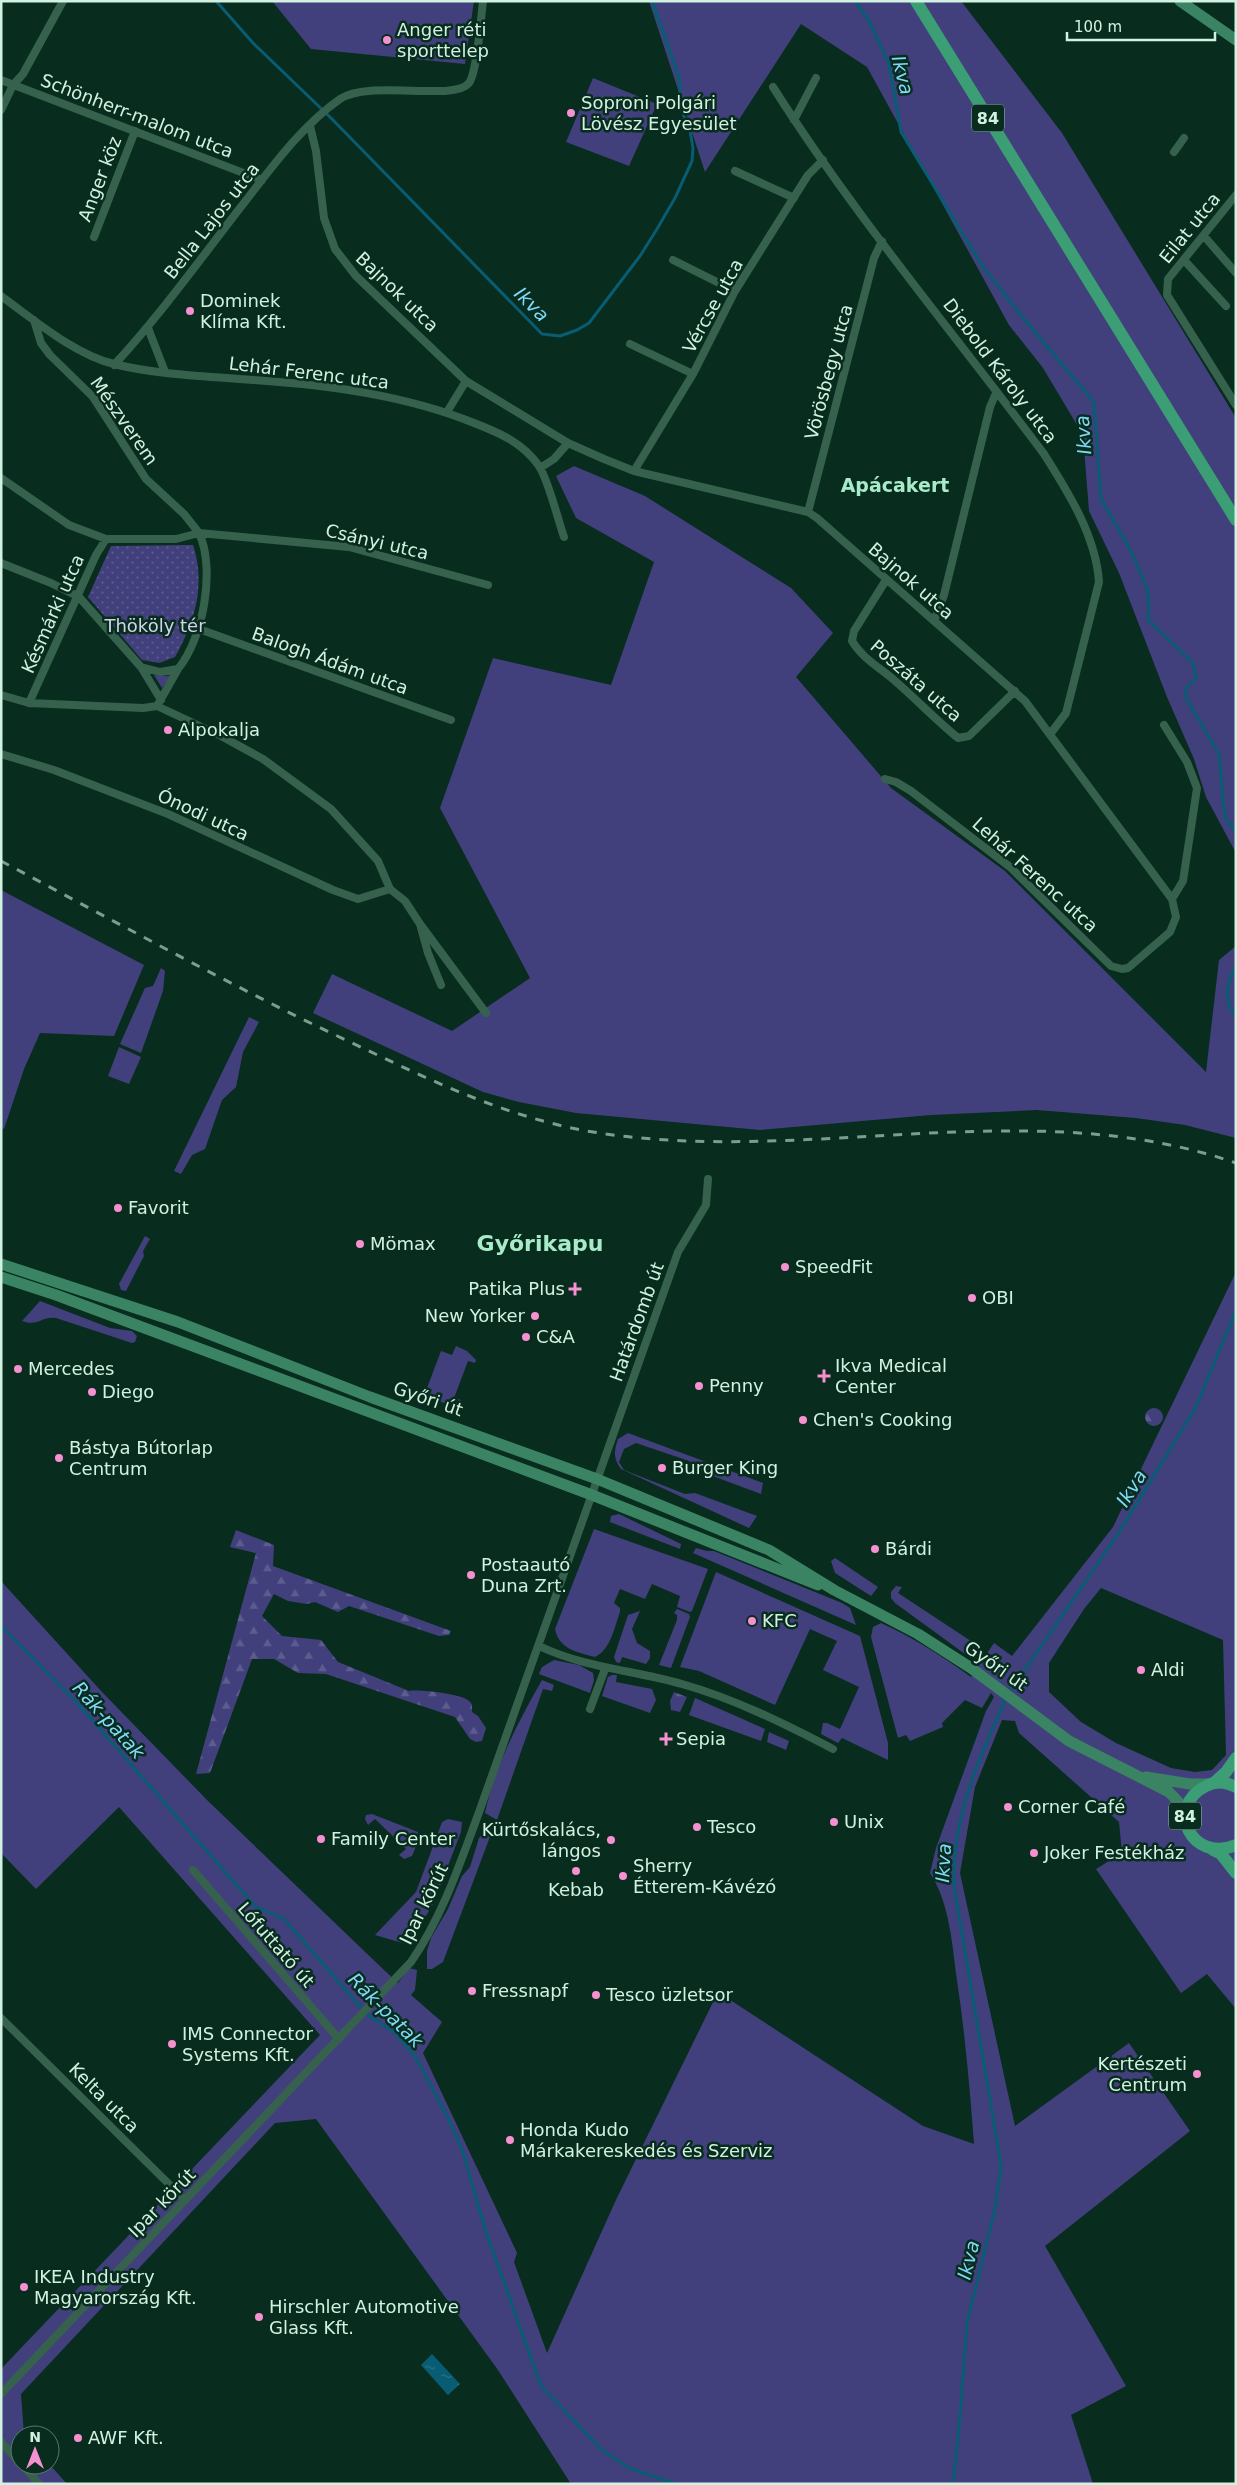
<svg xmlns="http://www.w3.org/2000/svg" width="1237" height="2485" font-family="'DejaVu Sans',sans-serif">
	<style>
		.green { fill: #42407c; fill-rule: evenodd }
		.forest { fill: url(#forest-firs) }
		.park { fill: url(#park-dots) }
		.water { fill: url(#water-ripples) }
		.lines { fill: none; stroke-linecap: round; stroke-linejoin: round }
		.stream { stroke: #085c73; stroke-width: 3 }
		.street { stroke: #36624d; stroke-width: 8 }
		.secondary { stroke: #3a8464; stroke-width: 11 }
		.primary { stroke: #3b9e75; stroke-width: 12 }
		.rail { stroke: #7c9e8e; stroke-width: 3; stroke-dasharray: 9 9; stroke-linecap: butt }
		.poi-dot { fill: #f690d0; stroke: #082c1d; stroke-width: 2 }
		.labels { text-anchor: middle; stroke-width: 5; stroke-linejoin: round; paint-order: stroke }
		.shield { fill: #082c1d; stroke: #95b7a6; stroke-width: 1 }
		.shield-label { font-size: 16px; font-weight: bold; fill: #d2f2e1 }
		.poi-label { font-size: 18px; fill: #d2f2e1; stroke: #082c1d; text-anchor: start }
		.street-label { font-size: 18px; fill: #d2f2e1; stroke: #082c1d }
		.park-label { font-size: 18px; fill: #d1d3eb; stroke: #082c1d }
		.water-label { font-size: 19px; font-style: italic; fill: #7fdaf9; stroke: #082c1d }
		.neighbourhood-label { font-size: 19px; font-weight: bold; fill: #a8ebc9; stroke: #082c1d }
		.district-label { font-size: 22px; font-weight: bold; fill: #a8ebc9; stroke: #082c1d }
	</style>
	<defs>
		<pattern id="forest-firs" width="22" height="20" patternUnits="userSpaceOnUse" patternTransform="scale(1.25)"><rect width="22" height="20" fill="#42407c"/><path d="M5 1l3.5 6h-7zM16 11l3.5 6h-7z" fill="#5c5c8e"/></pattern>
		<pattern id="park-dots" width="8" height="8" patternUnits="userSpaceOnUse" patternTransform="scale(1.25)"><rect width="8" height="8" fill="#42407c"/><path d="M2 2h.1M6 6h.1" fill="none" stroke="#5c5c8e" stroke-width="1.8" stroke-linecap="round"/></pattern>
		<pattern id="water-ripples" width="26" height="14" patternUnits="userSpaceOnUse" patternTransform="scale(1.25)"><rect width="26" height="14" fill="#085c73"/><path d="M2 4q2-2 4 0t4 0M15 11q2-2 4 0t4 0" fill="none" stroke="#2b7487"/></pattern>
	</defs>
	<rect width="100%" height="100%" fill="#082c1d"/>
	<path class="green" d="M272 1H474L465 64 311 49Z
		M649 1H961L1062 133 1236 418V853L1206 797 1194 759 1167 697 1119 573 1089 511 1083 435 1043 368 1009 325 867 67 801 24 705 172Z
		M593 78 657 104 629 166 566 142Z
		M574 466 645 496 791 588 833 633 796 677 891 788 1005 871 1206 1072 1219 960 1236 946V1138L1185 1125 1136 1118 1037 1110 931 1115 760 1130 576 1113 519 1102 483 1092 313 1013 332 974 452 1031 530 978 440 808 493 658 611 685 654 562 576 518 556 476Z
		M154 675 171 676 162 688Z
		M1 890 144 965 114 1036 40 1033 24 1069 4 1129 1 1128Z
		M161 968 165 971 163 991 141 1053 120 1044 145 988 153 986Z
		M249 1017 259 1022 243 1052 236 1087 222 1100 205 1149 192 1155 181 1174 174 1171Z
		M119 1047 141 1057 129 1084 108 1076Z
		M145 1236 150 1239 143 1251 144 1256 126 1291 121 1290 119 1284Z
		M1236 1272V2009L1207 1974 1181 1993 1096 1869 1122 1853 1119 1822 1019 1733 1015 1721 1002 1720 975 1787 960 1873 1015 2126 1129 2043 1190 2131 1045 2246 1126 2386 1071 2415 1093 2484H571L498 2370 316 2119 275 2123 21 2394 24 2435H20V2465H50L67 2484H1V2369L320 2035 119 1807 36 1889 1 1853V1581L102 1692 207 1800 384 1970 398 1983 409 1968 417 1970 415 1990 411 1995 442 2022 423 2053 517 2253 514 2262 547 2353 615 2202 718 1992 923 2126 974 2144C970 2089 965 2034 957 1980 952 1944 950 1904 930 1873L936 1848 986 1711 994 1697 991 1693 982 1708 965 1700 942 1723 943 1727 910 1741 906 1735 898 1738 871 1637 873 1627 881 1623C914 1638 942 1656 971 1677L994 1643 1012 1656 1113 1527ZM1101 1588 1223 1640 1226 1755 1212 1770 1195 1772 1171 1768 1116 1743 1081 1722 1049 1692V1663L1084 1609Z
		M40 1301 110 1328 132 1331 137 1336 135 1342 132 1343 56 1318C41 1316 39 1327 22 1321Z
		M456 1346 467 1351 476 1360 475 1363 468 1361 454 1398 461 1400 458 1408 424 1396 441 1351 452 1355Z
		M628 1433 763 1483 761 1494 702 1472 689 1461 636 1443 624 1449 619 1462 624 1470 685 1494 695 1493 757 1516 749 1528 621 1469C613 1458 614 1451 618 1439Z
		M619 1514 681 1544 680 1549 610 1522 611 1516Z
		M594 1529 708 1569 692 1611 690 1612 677 1607 680 1596 652 1584 645 1599 620 1589 614 1603 620 1608V1612C614 1628 611 1649 595 1657 576 1652 559 1649 555 1629Z
		M696 1548 707 1551H714L842 1603 850 1608 856 1625 693 1553Z
		M835 1558 878 1587 871 1596 835 1573 831 1561Z
		M716 1572 860 1636 888 1743V1760L842 1738 838 1743 821 1734 823 1723H827L840 1729 859 1687 823 1670 837 1641 810 1629 775 1705 699 1671 680 1667Z
		M896 1586 902 1587 898 1593 980 1647 965 1654 895 1603 891 1598V1592Z
		M677 1609 689 1614 690 1617 671 1668 659 1665 677 1620V1615L674 1613Z
		M640 1611 632 1629 637 1643 650 1651V1658L646 1664 622 1657 620 1663 616 1662 614 1657 628 1615Z
		M554 1660 579 1665 593 1673 594 1680 590 1693 539 1674 542 1667Z
		M612 1675H617L616 1682 652 1689 656 1700 650 1713 602 1696 608 1677Z
		M542 1680 554 1685 552 1691 543 1689 497 1820 485 1813C495 1766 518 1722 542 1680Z
		M695 1698 765 1729 761 1741 689 1715Z
		M769 1732 789 1741 786 1750 767 1742Z
		M372 1814 418 1832 419 1839 412 1856 404 1859 399 1855 406 1849 375 1819 368 1825 365 1819 366 1815Z
		M448 1819 462 1822 461 1832 434 1902 409 1945 375 1935 416 1892 442 1822Z
		M483 1833 491 1834 443 1962 432 1969H427V1951L431 1938 448 1909 462 1876 470 1867 479 1838Z"/>
	<path class="forest" d="M1145 1417a9 9 0 1 1 18 0a9 9 0 1 1-18 0Z
		M236 1530 274 1545 273 1566 451 1631 449 1635 439 1636 349 1606 338 1612 315 1602 307 1604 288 1601 274 1594 262 1616 282 1636 321 1640 338 1662 409 1691C419 1689 462 1694 469 1701 473 1704 472 1708 472 1712L478 1716 486 1728 482 1741 476 1742 470 1739 455 1717 326 1674 298 1673 274 1659H252L210 1773 196 1774 256 1553 230 1547Z
		M674 1692 687 1697 680 1712 671 1710 670 1701Z"/>
	<path class="park" d="M193 545C206 585 195 621 175 657L159 663 142 660 88 597 111 546Z"/>
	<path class="water" d="M432 2354 460 2384 448 2395 421 2365Z"/>
	<g class="lines">
		<path class="stream" d="M216 1 253 43 331 118 542 334 560 336 577 330 589 323 640 256 657 229 675 198 692 161 693 148 690 131 681 109 679 77 652 1
			M855 1 868 19 889 64 901 132 983 267 1033 330 1094 402 1101 499 1131 551 1147 588 1149 602 1148 620 1193 663 1196 679 1186 688V698L1219 754 1224 810 1226 819 1236 832
			M1236 968C1226 981 1223 1004 1236 1015
			M1 1626 78 1704 255 1906 284 1919 356 2002 368 2015 394 2032 415 2056 447 2116 463 2152 485 2229 541 2386 601 2449 629 2468 676 2484
			M1009 1693 1118 1534 1196 1407 1236 1310
			M953 2484 959 2428 967 2323 995 2209 1001 2165 955 1892C949 1822 978 1761 1006 1698"/>
		<path class="street" d="M1 80 262 180
			M773 87C854 215 953 332 1044 454 1068 492 1096 536 1099 582L1066 713 1051 733
			M1 110 13 85 23 74 63 1
			M794 120 816 78
			M310 126 316 151 324 218 335 249 356 276 466 381 568 443 604 459 634 471 808 512 817 518 1025 701 1172 899 1183 881 1197 788 1187 762 1164 725
			M1174 152 1184 138
			M735 171 794 198
			M1236 195 1168 279 1167 295 1236 405
			M1204 236 1236 273
			M94 237 135 131
			M673 260 735 291
			M1184 260 1226 306
			M1 296C33 319 75 355 114 364 158 375 207 376 253 380 327 385 405 395 474 423 500 433 523 443 539 466 548 479 558 520 564 537
			M34 320 41 343 50 355 93 397 146 479 184 514 199 533 349 547 488 585
			M148 328 165 372
			M630 344 693 374
			M114 365C160 315 199 261 240 208 270 170 300 127 340 99 369 79 454 102 469 83 477 73 481 17 483 1
			M447 412 466 381
			M540 468 554 459 568 443
			M634 471 693 374 735 291 808 175 823 160
			M1 478 69 525 106 539H176L199 533C216 569 203 639 178 669L160 672 141 667 79 597 51 583 1 563
			M808 512 874 258 882 241
			M886 580 854 631 852 641C862 658 879 667 894 680 916 699 936 720 958 738L969 736 1015 691
			M934 621 944 595 990 407 996 393
			M199 629 451 720
			M141 667 161 700
			M1 695 29 703 143 708 157 706
			M29 703 96 555 106 539
			M157 706 221 736 263 759 331 809 378 861 390 889 405 901 420 924 428 953 441 985
			M157 706 178 669
			M1 754 54 770 168 814 333 890 358 899 390 889
			M885 779 896 782 911 791 1010 867 1111 966 1122 969 1128 968 1170 932 1176 917 1172 899
			M420 924 486 1013
			M539 1646C585 1668 634 1670 682 1684 735 1699 785 1724 833 1749
			M590 1709 605 1669
			M193 1870 339 2039
			M1 2018 185 2200
			M1 2394 411 1962C442 1917 459 1866 478 1815L678 1252 706 1205 708 1179
			M1 2442 20 2463
			M22 2465 39 2484"/>
		<path class="secondary" d="M1180 1 1236 40
			M1 1264 178 1322 370 1397 597 1479 769 1550 834 1590 918 1634 971 1668 1069 1741 1169 1792 1186 1810
			M1 1277 56 1295 592 1495 818 1585
			M1146 1777 1190 1784H1209"/>
		<path class="primary" d="M916 1 1236 520
			M1215 1782 1226 1772 1236 1758
			M1236 1787C1226 1782 1215 1781 1206 1786 1164 1807 1192 1864 1236 1845
			M1213 1850 1221 1854 1236 1873"/>
		<path class="rail" d="M1 861C122 925 242 992 367 1050 438 1084 509 1117 587 1131 801 1168 1028 1091 1236 1163"/>
	</g>
	<g class="poi-dot">
		<circle cx="387" cy="40" r="5"/>
		<circle cx="571" cy="113" r="5"/>
		<circle cx="190" cy="311" r="5"/>
		<circle cx="168" cy="730" r="5"/>
		<circle cx="118" cy="1208" r="5"/>
		<circle cx="360" cy="1244" r="5"/>
		<circle cx="785" cy="1267" r="5"/>
		<path d="M572.5 1281.5h5v5h5v5h-5v5h-5v-5h-5v-5h5z"/>
		<circle cx="972" cy="1298" r="5"/>
		<circle cx="535" cy="1316" r="5"/>
		<circle cx="526" cy="1337" r="5"/>
		<circle cx="18" cy="1369" r="5"/>
		<path d="M821.5 1368.5h5v5h5v5h-5v5h-5v-5h-5v-5h5z"/>
		<circle cx="699" cy="1386" r="5"/>
		<circle cx="92" cy="1392" r="5"/>
		<circle cx="803" cy="1420" r="5"/>
		<circle cx="59" cy="1458" r="5"/>
		<circle cx="662" cy="1468" r="5"/>
		<circle cx="875" cy="1549" r="5"/>
		<circle cx="471" cy="1575" r="5"/>
		<circle cx="752" cy="1621" r="5"/>
		<circle cx="1141" cy="1670" r="5"/>
		<path d="M663.5 1731.5h5v5h5v5h-5v5h-5v-5h-5v-5h5z"/>
		<circle cx="1008" cy="1807" r="5"/>
		<circle cx="834" cy="1822" r="5"/>
		<circle cx="697" cy="1827" r="5"/>
		<circle cx="321" cy="1839" r="5"/>
		<circle cx="611" cy="1840" r="5"/>
		<circle cx="1034" cy="1853" r="5"/>
		<circle cx="576" cy="1871" r="5"/>
		<circle cx="623" cy="1876" r="5"/>
		<circle cx="472" cy="1991" r="5"/>
		<circle cx="596" cy="1995" r="5"/>
		<circle cx="172" cy="2044" r="5"/>
		<circle cx="1197" cy="2074" r="5"/>
		<circle cx="510" cy="2140" r="5"/>
		<circle cx="24" cy="2287" r="5"/>
		<circle cx="259" cy="2317" r="5"/>
		<circle cx="78" cy="2438" r="5"/>
	</g>
	<g class="labels">
		<g class="shield">
			<rect x="972" y="104.5" width="32" height="27" rx="4"/>
			<rect x="1169" y="1802.5" width="32" height="27" rx="4"/>
		</g>
		<g class="shield-label">
			<text x="988" y="124">84</text>
			<text x="1185" y="1822">84</text>
		</g>
		<g class="poi-label">
			<text x="397" y="36">Anger réti<tspan x="397" dy="21">sporttelep</tspan></text>
			<text x="581" y="109">Soproni Polgári<tspan x="581" dy="21">Lövész Egyesület</tspan></text>
			<text x="200" y="307">Dominek<tspan x="200" dy="21">Klíma Kft.</tspan></text>
			<text x="178" y="736">Alpokalja</text>
			<text x="128" y="1214">Favorit</text>
			<text x="370" y="1250">Mömax</text>
			<text x="795" y="1273">SpeedFit</text>
			<text x="565" y="1295" text-anchor="end">Patika Plus</text>
			<text x="982" y="1304">OBI</text>
			<text x="525" y="1322" text-anchor="end">New Yorker</text>
			<text x="536" y="1343">C&amp;A</text>
			<text x="835" y="1372">Ikva Medical<tspan x="835" dy="21">Center</tspan></text>
			<text x="28" y="1375">Mercedes</text>
			<text x="709" y="1392">Penny</text>
			<text x="102" y="1398">Diego</text>
			<text x="813" y="1426">Chen's Cooking</text>
			<text x="69" y="1454">Bástya Bútorlap<tspan x="69" dy="21">Centrum</tspan></text>
			<text x="672" y="1474">Burger King</text>
			<text x="885" y="1555">Bárdi</text>
			<text x="481" y="1571">Postaautó<tspan x="481" dy="21">Duna Zrt.</tspan></text>
			<text x="762" y="1627">KFC</text>
			<text x="1151" y="1676">Aldi</text>
			<text x="676" y="1745">Sepia</text>
			<text x="1018" y="1813">Corner Café</text>
			<text x="844" y="1828">Unix</text>
			<text x="707" y="1833">Tesco</text>
			<text x="601" y="1836" text-anchor="end">Kürtőskalács,<tspan x="601" dy="21">lángos</tspan></text>
			<text x="331" y="1845">Family Center</text>
			<text x="1044" y="1859">Joker Festékház</text>
			<text x="633" y="1872">Sherry<tspan x="633" dy="21">Étterem-Kávézó</tspan></text>
			<text x="576" y="1896" text-anchor="middle">Kebab</text>
			<text x="482" y="1997">Fressnapf</text>
			<text x="606" y="2001">Tesco üzletsor</text>
			<text x="182" y="2040">IMS Connector<tspan x="182" dy="21">Systems Kft.</tspan></text>
			<text x="1187" y="2070" text-anchor="end">Kertészeti<tspan x="1187" dy="21">Centrum</tspan></text>
			<text x="520" y="2136">Honda Kudo<tspan x="520" dy="21">Márkakereskedés és Szerviz</tspan></text>
			<text x="34" y="2283">IKEA Industry<tspan x="34" dy="21">Magyarország Kft.</tspan></text>
			<text x="269" y="2313">Hirschler Automotive<tspan x="269" dy="21">Glass Kft.</tspan></text>
			<text x="88" y="2444">AWF Kft.</text>
		</g>
		<g class="street-label">
			<text transform="translate(137 116) rotate(21)" y="6">Schönherr-malom utca</text>
			<text transform="translate(100 179) rotate(-69)" y="6">Anger köz</text>
			<text transform="translate(212 221) rotate(-52)" y="6">Bella Lajos utca</text>
			<text transform="translate(1190 228) rotate(-51)" y="6">Eilat utca</text>
			<text transform="translate(397 292) rotate(44)" y="6">Bajnok utca</text>
			<text transform="translate(713 306) rotate(-61)" y="6">Vércse utca</text>
			<text transform="translate(1000 371) rotate(53)" y="6">Diebold Károly utca</text>
			<text transform="translate(829 372) rotate(-75)" y="6">Vörösbegy utca</text>
			<text transform="translate(309 373) rotate(7)" y="6">Lehár Ferenc utca</text>
			<text transform="translate(124 421) rotate(55)" y="6">Mészverem</text>
			<text transform="translate(377 542) rotate(13)" y="6">Csányi utca</text>
			<text transform="translate(911 581) rotate(41)" y="6">Bajnok utca</text>
			<text transform="translate(53 614) rotate(-66)" y="6">Késmárki utca</text>
			<text transform="translate(330 661) rotate(20)" y="6">Balogh Ádám utca</text>
			<text transform="translate(916 681) rotate(41)" y="6">Poszáta utca</text>
			<text transform="translate(203 815) rotate(25)" y="6">Ónodi utca</text>
			<text transform="translate(1035 875) rotate(42)" y="6">Lehár Ferenc utca</text>
			<text transform="translate(637 1322) rotate(-70)" y="6">Határdomb út</text>
			<text transform="translate(428 1399) rotate(19)" y="6">Győri út</text>
			<text transform="translate(996 1666) rotate(35)" y="6">Győri út</text>
			<text transform="translate(424 1904) rotate(-64)" y="6">Ipar körút</text>
			<text transform="translate(276 1945) rotate(49)" y="6">Lófuttató út</text>
			<text transform="translate(104 2098) rotate(45)" y="6">Kelta utca</text>
			<text transform="translate(162 2203) rotate(-46)" y="6">Ipar körút</text>
		</g>
		<g class="park-label">
			<text x="155" y="632">Thököly tér</text>
		</g>
		<g class="water-label">
			<text transform="translate(903 75) rotate(76)" y="7">Ikva</text>
			<text transform="translate(532 304) rotate(45)" y="7">Ikva</text>
			<text transform="translate(1083 435) rotate(-94)" y="7">Ikva</text>
			<text transform="translate(1131 1488) rotate(-58)" y="7">Ikva</text>
			<text transform="translate(109 1720) rotate(48)" y="7">Rák-patak</text>
			<text transform="translate(943 1863) rotate(-87)" y="7">Ikva</text>
			<text transform="translate(386 2010) rotate(45)" y="7">Rák-patak</text>
			<text transform="translate(968 2260) rotate(-76)" y="7">Ikva</text>
		</g>
		<g class="neighbourhood-label">
			<text x="895" y="492">Apácakert</text>
		</g>
		<g class="district-label">
			<text x="540" y="1251">Győrikapu</text>
		</g>
	</g>
	<rect width="1237" height="2485" fill="none" stroke="#d2f2e1" stroke-width="5"/>
	<g transform="translate(35 2450)"><circle r="24" fill="#082c1d" stroke="#597b6b"/>
	<path d="M0-4L9 19L0 12L-9 19Z" fill="#f690d0"/>
	<text y="-8" font-size="14" font-weight="bold" text-anchor="middle" fill="#d2f2e1">N</text>
	</g>
	<path d="M1067 32v8h148v-8" fill="none" stroke="#d2f2e1" stroke-width="2.5"/>
	<text x="1074" y="32" font-size="15" fill="#d2f2e1" stroke="#082c1d" stroke-width="4" paint-order="stroke">100 m</text>
</svg>
